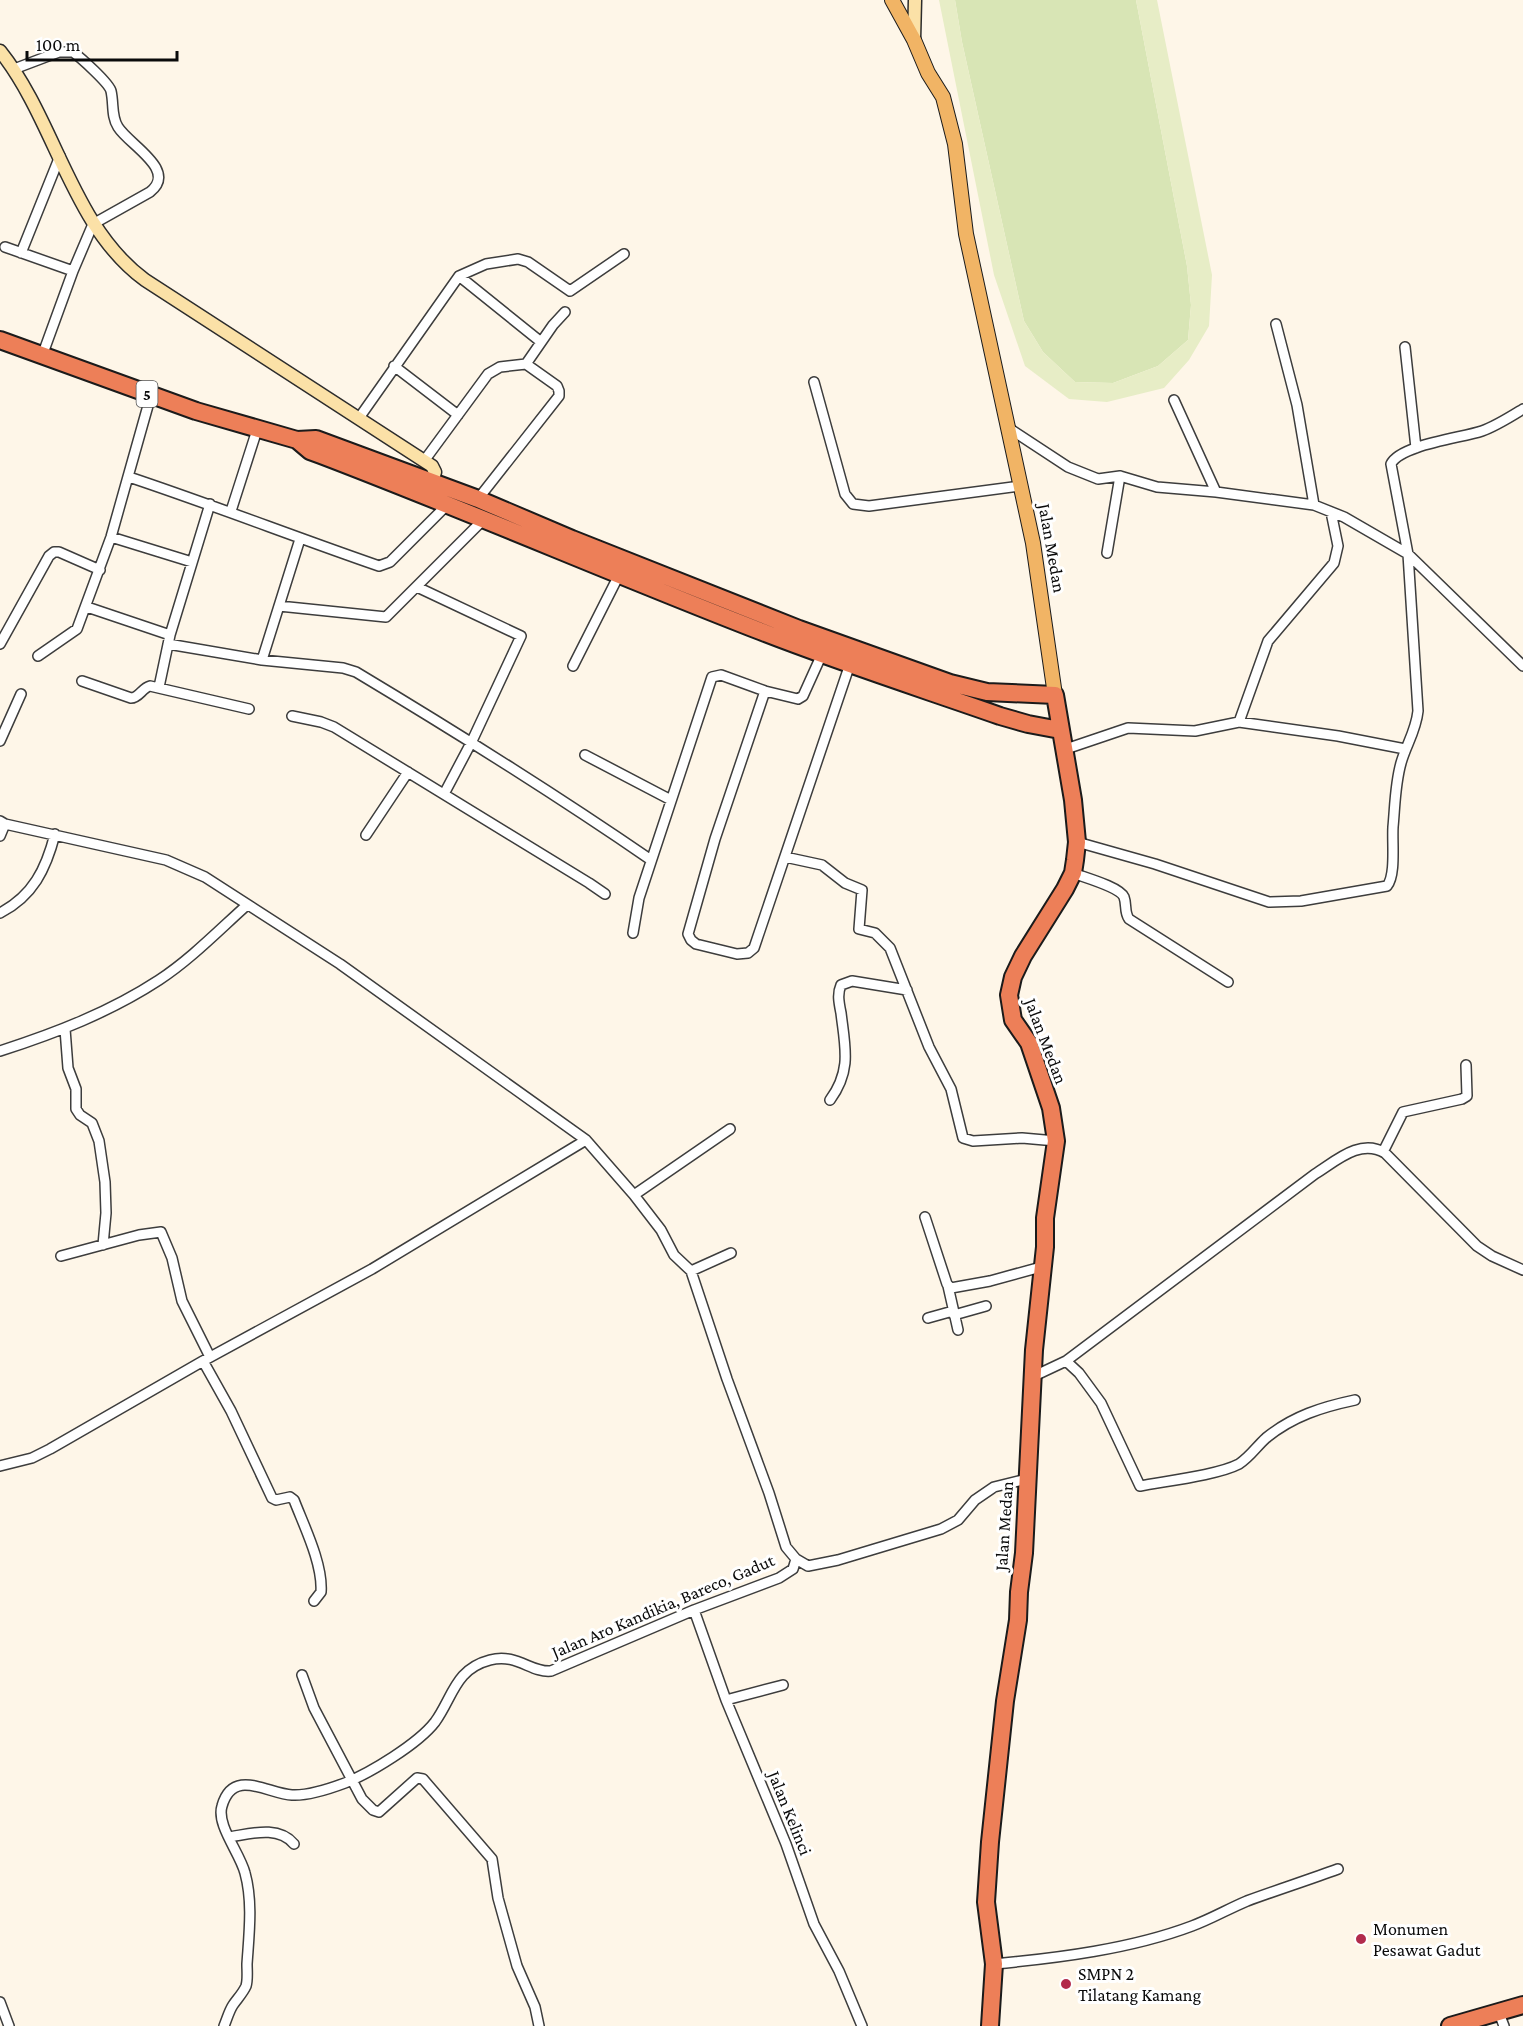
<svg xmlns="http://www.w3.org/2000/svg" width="1523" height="2026" font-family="'Crimson Pro',serif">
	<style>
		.green { fill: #d8e5b5 }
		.pitch { fill: #e7edc6 }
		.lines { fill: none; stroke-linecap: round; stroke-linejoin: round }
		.street-casing { stroke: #3d3d3d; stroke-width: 12 }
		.secondary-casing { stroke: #2c2c2c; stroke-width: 15 }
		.primary-casing { stroke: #1b1b1b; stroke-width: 16 }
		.highway-casing { stroke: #1b1b1b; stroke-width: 20 }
		.street { stroke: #fff; stroke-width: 9 }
		.secondary { stroke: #fbe1a7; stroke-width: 12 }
		.primary { stroke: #f1b465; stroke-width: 14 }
		.highway { stroke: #ed7f58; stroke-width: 16 }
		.poi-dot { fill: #b22b4c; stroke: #fff; stroke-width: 2 }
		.labels { text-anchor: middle; stroke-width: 6; stroke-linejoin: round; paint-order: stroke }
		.shield { fill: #fff; stroke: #545454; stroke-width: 1.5 }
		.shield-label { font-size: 16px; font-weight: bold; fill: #0a0a0a }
		.street-label { font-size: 18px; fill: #0a0a0a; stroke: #fff }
		.poi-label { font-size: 18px; fill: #0a0a0a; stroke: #fff; text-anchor: start }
	</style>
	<rect width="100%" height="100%" fill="#fef6e8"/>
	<path class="green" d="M955 0H1136L1187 266 1191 305 1188 340 1158 366 1113 383 1075 382 1043 352 1024 321 962 42Z"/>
	<path class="pitch" d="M939 0H955L962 42 1024 321 1043 352 1075 382 1113 383 1158 366 1188 340 1191 305 1187 266 1136 0H1157L1212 275 1209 326 1189 360 1164 388 1107 402 1069 399 1025 366 994 275Z"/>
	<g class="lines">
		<defs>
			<path id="street" d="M14 69 59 52H73C81 58 109 83 111 91 114 104 111 116 118 127 129 145 178 170 150 192L93 224 73 271 42 356
				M5 247 73 271
				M21 253 60 156
				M459 276 541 342
				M1276 324 1297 405 1314 505
				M1405 347 1416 448
				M526 364 553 325 565 312
				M394 366 458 415
				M814 382 845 494 853 504 869 506 1020 486
				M1174 400 1216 492
				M359 418 459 276 486 264 518 259 528 262 570 291 624 254
				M1010 429 1068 467 1098 479 1120 476 1157 487 1216 492 1314 505 1344 517 1408 554 1523 666
				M424 461 488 374 500 367 526 364 557 386 559 391V396L478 499
				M129 477C213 505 295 537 379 566L390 562 448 504
				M231 511 257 430
				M111 537 192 562
				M1107 553 1120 476
				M417 587 521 636 472 741 444 794
				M279 606 386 617 484 519
				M87 607 170 635
				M0 644 49 556 54 552H59L100 570
				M168 644 262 660 343 668 356 672C456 732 555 794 651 860
				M38 656 77 629 111 537 151 395
				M262 660 300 539
				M573 666 619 575
				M82 681 131 698C139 698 142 688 150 686L249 709
				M159 687 170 635 210 504
				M765 691 715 839 688 934 691 940 696 944 737 954 748 953 754 948 850 664
				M292 716 321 722 334 727 589 883 605 894
				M1239 722 1268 641 1334 563 1338 546 1331 512
				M0 741 21 694
				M1063 750 1128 728 1195 731 1239 722 1338 736 1405 749
				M585 755 671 800
				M0 821 5 824 166 860 205 877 340 964 586 1140 634 1195 661 1230 674 1255 691 1271 727 1379 769 1493 786 1547 796 1559 808 1566 838 1560 941 1529 958 1520 975 1500 994 1487 1027 1479
				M366 835 408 772
				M0 836 5 824
				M1077 842 1155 864 1269 902 1301 901 1387 886C1396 875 1392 843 1393 827 1395 806 1395 784 1401 763 1406 745 1416 731 1418 711L1408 554 1391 464C1400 445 1461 438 1482 431 1496 426 1510 417 1523 409
				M785 857 822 865 845 883 862 890 859 929 875 933 890 948 929 1047 951 1089 963 1138 973 1141 1022 1138 1056 1141
				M1073 873C1083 877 1120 887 1124 897 1127 905 1124 912 1129 919L1228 982
				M0 913C33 896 46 869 55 834
				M633 933 639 898 712 677 721 675 765 691 798 699 803 696 822 654
				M65 1029 68 1068 76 1089V1109L80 1115 92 1123 99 1141 105 1182 106 1213 103 1245
				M0 1051C56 1033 110 1012 159 980 191 959 219 930 247 905
				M830 1100C852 1070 845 1047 841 1013 839 1003 837 994 841 985L852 981 907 990
				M1383 1152 1403 1112 1462 1099 1467 1096 1466 1065
				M634 1195 730 1129
				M925 1217 947 1284 951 1288 990 1281 1041 1267
				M61 1256 139 1235 161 1232 172 1258 182 1301 210 1357
				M691 1271 731 1253
				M948 1286 958 1330
				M954 1315 986 1306
				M928 1318 953 1311
				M203 1361 231 1411 272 1498 276 1500 290 1497 294 1500C304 1526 323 1564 321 1592L314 1601
				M1066 1361 1079 1373 1101 1403 1140 1486C1166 1481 1218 1475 1239 1464 1250 1457 1257 1446 1266 1438 1293 1416 1322 1407 1355 1400
				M1032 1377 1066 1361 1315 1174C1336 1161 1360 1138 1385 1153L1477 1246 1492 1256 1523 1270
				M0 1466 32 1458 50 1449 203 1361 372 1269 586 1140
				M694 1610 726 1700 786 1844 814 1924 839 1971 862 2026
				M302 1675 314 1708 362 1799 373 1810 379 1812 417 1778 423 1779 492 1859 498 1898 517 1966 535 2007 539 2026
				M726 1700 783 1685
				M229 1837C250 1834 278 1825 294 1844
				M994 1964C1058 1958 1131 1949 1192 1926 1211 1919 1228 1909 1247 1901 1277 1890 1308 1880 1338 1869
				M0 2002 9 2026
				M1499 2013 1504 2026
				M224 2026C227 2019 229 2011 233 2005 237 1999 243 1993 246 1986 248 1980 247 1971 247 1964 249 1934 253 1902 245 1873 240 1853 216 1825 222 1806 233 1767 268 1794 292 1795 309 1796 329 1789 345 1783 370 1773 418 1744 435 1722 453 1697 455 1669 490 1660 517 1653 531 1673 551 1671L694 1610 779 1578 793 1569 796 1559"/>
			<path id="secondary" d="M914 40 915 0
				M0 51C56 121 71 226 145 280L432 466 435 472 432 482"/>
			<path id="primary" d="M892 0 914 40 928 73 943 97 955 144 966 234 1033 543 1055 695"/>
			<path id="highway" d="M0 340 196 411 297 440 316 439 478 499 572 539 799 629 950 683 987 692 1055 695 1073 800 1077 842 1075 860 1073 873 1065 889 1023 956 1013 977 1009 995 1013 1020 1029 1043 1051 1108 1056 1141 1045 1218V1247L1034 1350 1024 1553 1019 1592 1018 1620 1005 1701 990 1842 986 1902 994 1964 990 2026
				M297 440 310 451 321 455C468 511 613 574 760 631 839 662 920 688 1000 716L1028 724 1060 730
				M1450 2026 1523 2005"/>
		</defs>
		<use href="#street" class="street-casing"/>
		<use href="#secondary" class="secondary-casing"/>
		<use href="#primary" class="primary-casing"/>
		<use href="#highway" class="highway-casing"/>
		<use href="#street" class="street"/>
		<use href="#secondary" class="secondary"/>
		<use href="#primary" class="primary"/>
		<use href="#highway" class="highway"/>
	</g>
	<g class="poi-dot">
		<circle cx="1361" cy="1939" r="6"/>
		<circle cx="1066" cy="1984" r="6"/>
	</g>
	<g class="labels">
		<rect class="shield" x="136.5" y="381" width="21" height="26" rx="4.5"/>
		<g class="shield-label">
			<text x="147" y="400">5</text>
		</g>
		<g class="street-label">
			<text transform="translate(1052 548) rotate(80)" y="6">Jalan Medan</text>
			<text transform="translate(1046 1041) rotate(69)" y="6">Jalan Medan</text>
			<text transform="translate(1004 1526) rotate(-86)" y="6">Jalan Medan</text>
			<text transform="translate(663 1606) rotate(-23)" y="6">Jalan Aro Kandikia, Bareco, Gadut</text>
			<text transform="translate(790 1813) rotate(68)" y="6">Jalan Kelinci</text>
		</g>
		<g class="poi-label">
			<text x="1373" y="1935">Monumen<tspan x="1373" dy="21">Pesawat Gadut</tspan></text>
			<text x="1078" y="1980">SMPN 2<tspan x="1078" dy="21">Tilatang Kamang</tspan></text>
		</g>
	</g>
	<path d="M27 51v9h150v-9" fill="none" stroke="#0a0a0a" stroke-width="3"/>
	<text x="36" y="51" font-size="18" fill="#0a0a0a" stroke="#ffffff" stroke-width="4.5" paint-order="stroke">100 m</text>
</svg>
